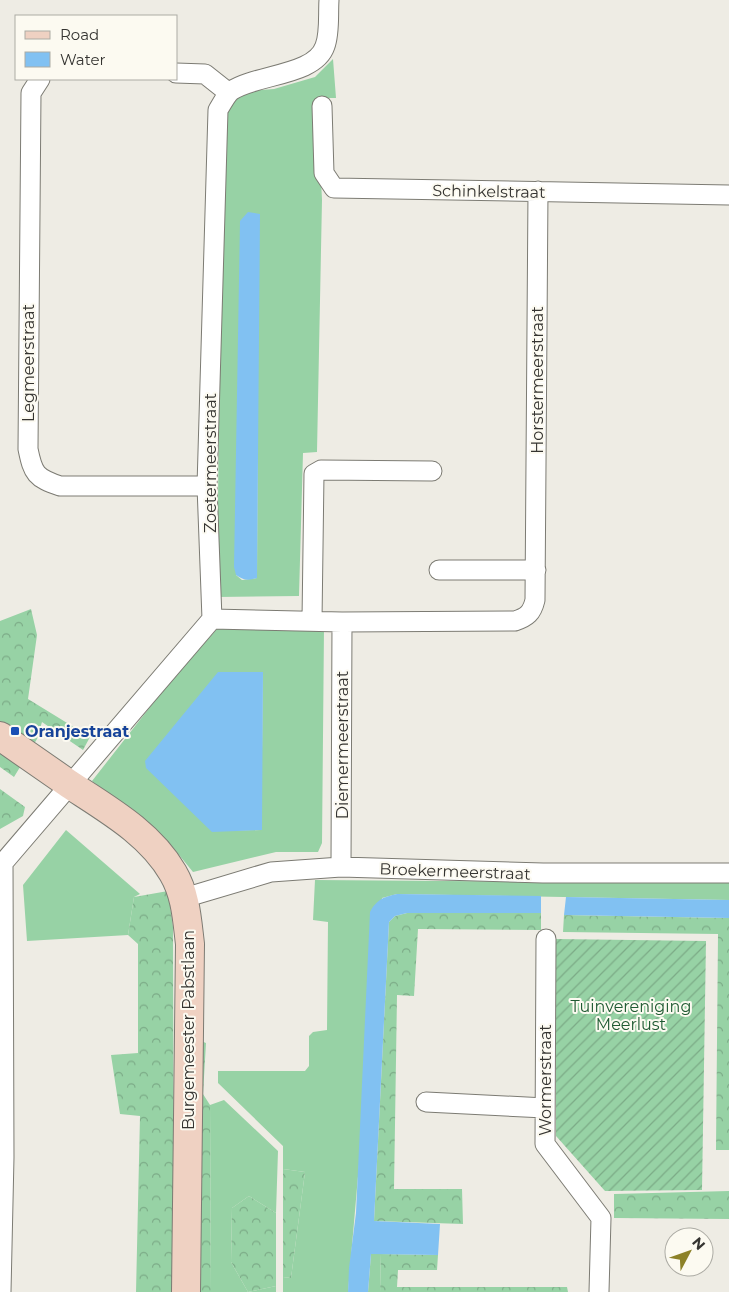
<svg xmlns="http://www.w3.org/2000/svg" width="729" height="1292" font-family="Montserrat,sans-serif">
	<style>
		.grass { fill: #97d2a5; fill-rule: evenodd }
		.forest { fill: url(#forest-crowns) }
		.garden { fill: url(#garden-furrows) }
		.water { fill: #81c1f2 }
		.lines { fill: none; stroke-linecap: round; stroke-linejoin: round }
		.street-casing { stroke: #7c7b73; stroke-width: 21 }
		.secondary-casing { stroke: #7c7b73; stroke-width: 30 }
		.street { stroke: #fff; stroke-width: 19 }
		.secondary { stroke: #efd1c2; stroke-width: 28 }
		.transit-dot { fill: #1a4fb4; stroke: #fcfaf1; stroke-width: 2 }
		.labels { text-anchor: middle; stroke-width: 4; stroke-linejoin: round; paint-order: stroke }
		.street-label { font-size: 16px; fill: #353431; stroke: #fcfaf1 }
		.transit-label { font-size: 16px; font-weight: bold; fill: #164399; stroke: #fcfaf1; text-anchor: start }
		.park-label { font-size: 16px; fill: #1f5a32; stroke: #fcfaf1 }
	</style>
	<defs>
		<pattern id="forest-crowns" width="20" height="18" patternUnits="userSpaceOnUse" patternTransform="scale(1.25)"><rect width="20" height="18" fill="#97d2a5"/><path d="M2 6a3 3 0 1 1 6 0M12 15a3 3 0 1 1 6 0" fill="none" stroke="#7cab87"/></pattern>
		<pattern id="garden-furrows" width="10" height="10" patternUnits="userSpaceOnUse" patternTransform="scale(1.25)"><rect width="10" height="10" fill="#97d2a5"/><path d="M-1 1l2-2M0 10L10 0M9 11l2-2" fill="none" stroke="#7cab87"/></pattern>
	</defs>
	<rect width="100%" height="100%" fill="#eeece4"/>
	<path class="grass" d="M333 59 336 98H317L322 200 317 452 303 453 299 596 217 597 220 316 226 110 233 99 247 91 274 89 315 77ZM258 386 257 578 242 580 236 575Z
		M228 626 324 628 322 843 318 852H276L193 872 170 844 92 781 172 679 217 629ZM218 672 263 673 261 830 212 831Z
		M66 830 140 894 134 897 128 935 27 941 23 885Z
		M315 880 729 883V900L397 894 382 898 348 1292H283V1277L291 1278 305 1172 283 1169V1146L218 1083V1071H305L309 1066V1036L313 1032 327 1030 328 922 313 920Z
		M224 1100 278 1151 276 1213 249 1196 232 1208 231 1262 248 1292 276 1286V1292H211L210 1105Z
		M371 1254H381L380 1292H368Z"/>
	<path class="forest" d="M31 609 37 635 28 699 90 737 83 750 42 722 37 739 14 777 0 767V621Z
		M0 789 25 807 23 816 0 829Z
		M168 891 173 927 174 1292H136L140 1116 120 1114 111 1055 138 1053V944L128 935 134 897Z
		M407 913H541V930L418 929 414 996 397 995 394 1189H462L463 1224 374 1221 389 922 395 916Z
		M564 915 729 918V1150H716L718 934 563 932Z
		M196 1039 206 1043 203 1094 210 1105 211 1292H194Z
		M283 1169 305 1172 291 1278 283 1277Z
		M729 1191V1219L614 1218V1194Z
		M249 1196 276 1213V1286L248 1292 231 1262 232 1208Z
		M381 1254 438 1255 437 1270H398L397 1287H567L568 1292H380Z"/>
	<path class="garden" d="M556 939 706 941 702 1190 605 1191 556 1136Z"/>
	<path class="water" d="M248 212 260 214 257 578C248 581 243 580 236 575L234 567 240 221Z
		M218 672H263L262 830 212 832 146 768 145 761Z
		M397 894 541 896V913H407L395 916 389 922 374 1221 440 1224 438 1255 371 1254 368 1292H348L349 1268 356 1213 370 912C377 899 384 897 397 894Z
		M566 897 729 900V918L564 915Z"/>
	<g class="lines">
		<defs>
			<path id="street" d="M176 73 205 74 229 93
				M40 79 31 93 28 449C33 474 36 478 60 486H207
				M322 106 324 173 334 188 729 195
				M439 570H536
				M212 619 342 622 515 621C527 617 532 613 535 600L538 191
				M312 621 314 474 321 470 432 471
				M341 867 342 622
				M184 898 271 872 341 867 543 873H729
				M546 939 545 1144 601 1218 599 1292
				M426 1102 545 1108
				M1 1292 4 1157 3 863 212 619 207 486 218 110C222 104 226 95 231 91 256 74 315 76 325 46 330 33 328 14 329 0"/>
			<path id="secondary" d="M0 736C23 752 46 768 69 784 107 809 150 833 173 873 186 895 187 920 190 944L186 1292"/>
		</defs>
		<use href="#street" class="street-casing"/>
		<use href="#secondary" class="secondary-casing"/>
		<use href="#street" class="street"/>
		<use href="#secondary" class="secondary"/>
	</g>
	<rect class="transit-dot" x="10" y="726" width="10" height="10" rx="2.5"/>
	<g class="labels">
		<g class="street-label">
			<text transform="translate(489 191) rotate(1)" y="6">Schinkelstraat</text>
			<text transform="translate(28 363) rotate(-90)" y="6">Legmeerstraat</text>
			<text transform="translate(537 380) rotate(-90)" y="6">Horstermeerstraat</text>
			<text transform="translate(210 463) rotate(-90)" y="6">Zoetermeerstraat</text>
			<text transform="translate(342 745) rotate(-90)" y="6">Diemermeerstraat</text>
			<text transform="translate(455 871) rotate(2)" y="6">Broekermeerstraat</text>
			<text transform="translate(188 1030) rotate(-90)" y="6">Burgemeester Pabstlaan</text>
			<text transform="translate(545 1080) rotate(-90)" y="6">Wormerstraat</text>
		</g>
		<g class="transit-label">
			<text x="25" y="737">Oranjestraat</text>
		</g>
		<g class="park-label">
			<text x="631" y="1012">Tuinvereniging<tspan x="631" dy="18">Meerlust</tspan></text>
		</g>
	</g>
	<rect x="15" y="15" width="162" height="65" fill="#fcfaf1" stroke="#acaba4"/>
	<rect x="25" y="31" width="25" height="8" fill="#efd1c2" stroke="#acaba4"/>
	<text x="60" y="40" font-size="15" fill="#353431">Road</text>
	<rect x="25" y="52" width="25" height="15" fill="#81c1f2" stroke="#acaba4"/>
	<text x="60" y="65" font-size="15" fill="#353431">Water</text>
	<g transform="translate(689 1252) rotate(49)"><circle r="24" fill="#fcfaf1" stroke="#acaba4"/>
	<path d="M0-4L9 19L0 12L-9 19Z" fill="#8c8128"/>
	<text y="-8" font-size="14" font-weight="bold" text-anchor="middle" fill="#353431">N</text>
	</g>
</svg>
